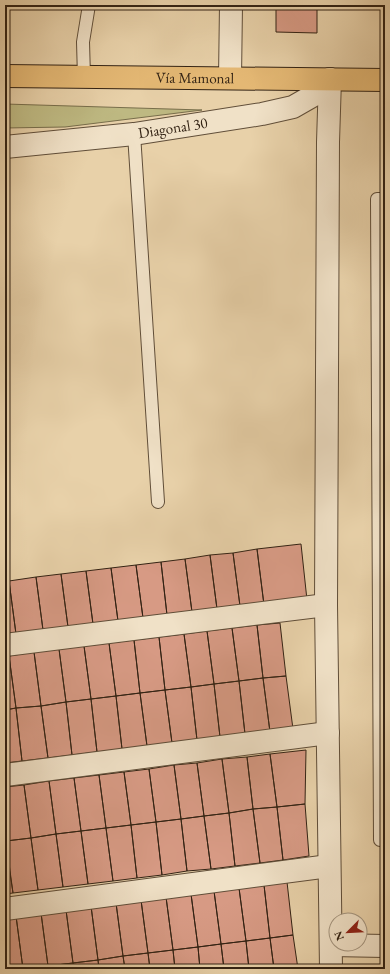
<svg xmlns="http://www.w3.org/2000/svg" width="390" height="974" font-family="'EB Garamond',serif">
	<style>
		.green { fill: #beb982; stroke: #786e4b }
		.building { fill: #d79a84; stroke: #332314 }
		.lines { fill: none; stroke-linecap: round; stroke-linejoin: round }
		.service-casing { stroke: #604e39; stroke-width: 14 }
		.minor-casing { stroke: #604e39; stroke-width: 24 }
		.primary-casing { stroke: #332314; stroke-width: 24 }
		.service { stroke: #f0e1c7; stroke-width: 12 }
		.minor { stroke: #f0e1c7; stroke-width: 22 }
		.primary { stroke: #e4b874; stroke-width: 22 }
		.labels { text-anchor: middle; stroke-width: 3; stroke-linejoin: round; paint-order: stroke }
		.street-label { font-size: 15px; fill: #332314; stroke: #f0e1c7 }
	</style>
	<rect width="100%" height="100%" fill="#e8d1a9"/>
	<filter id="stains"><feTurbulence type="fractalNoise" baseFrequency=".005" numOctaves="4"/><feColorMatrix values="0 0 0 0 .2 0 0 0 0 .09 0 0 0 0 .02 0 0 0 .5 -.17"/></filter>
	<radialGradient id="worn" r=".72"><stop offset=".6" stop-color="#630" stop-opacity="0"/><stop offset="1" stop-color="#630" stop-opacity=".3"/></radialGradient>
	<path class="green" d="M5 104 202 110 65 127 5 128Z"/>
	<path class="building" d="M268 5H317V33L276 32V9H268Z
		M301 544 307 600 264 605 257 549Z
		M257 549 264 605 240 606 233 553Z
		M233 553 240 606 217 609 210 555Z
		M210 555 217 609 192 612 185 559Z
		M185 559 192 612 167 615 161 562Z
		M161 562 167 615 143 618 136 565Z
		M136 565 143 618 118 621 111 568Z
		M111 568 118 621 93 624 86 571Z
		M86 571 93 624 68 627 61 574Z
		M61 574 68 627 43 630 36 577Z
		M36 577 43 630 16 634 9 581Z
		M9 581 16 634 5 635V582Z
		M280 623 286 676 263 678 257 625Z
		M257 625 263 678 239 681 232 628Z
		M232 628 239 681 214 684 207 631Z
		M207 631 214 684 191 687 184 634Z
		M184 634 191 687 165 690 159 637Z
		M159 637 165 690 140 693 134 640Z
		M134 640 140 693 116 696 109 643Z
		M109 643 116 696 91 699 84 646Z
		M84 646 91 699 66 702 59 649Z
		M59 649 66 702 41 706 34 652Z
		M34 652 41 706 16 708 9 656Z
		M5 656H9L16 708 5 710Z
		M286 676 293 729 270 732 263 678Z
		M263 678 270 732 245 734 239 681Z
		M239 681 245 734 220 737 214 684Z
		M214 684 220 737 197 740 191 687Z
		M191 687 197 740 172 743 165 690Z
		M165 690 172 743 147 746 140 693Z
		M140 693 147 746 122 749 116 696Z
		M116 696 122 749 97 752 91 699Z
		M91 699 97 752 72 755 66 702Z
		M66 702 72 755 48 758 41 706Z
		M41 706 48 758 22 761 16 708Z
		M16 708 22 761 5 763V710Z
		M306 750 305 804 277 807 270 754Z
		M270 754 277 807 253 809 247 757Z
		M247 757 253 809 229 813 222 759Z
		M222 759 229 813 204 816 197 763Z
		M197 763 204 816 181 819 174 765Z
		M174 765 181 819 156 822 149 769Z
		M149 769 156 822 131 825 124 772Z
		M124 772 131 825 106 828 99 775Z
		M99 775 106 828 81 831 74 778Z
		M74 778 81 831 56 834 49 781Z
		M49 781 56 834 31 838 24 785Z
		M24 785 31 838 6 841 5 787Z
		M305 804 309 856 283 860 277 807Z
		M277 807 283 860 260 863 253 809Z
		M253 809 260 863 235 866 229 813Z
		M229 813 235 866 211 869 204 816Z
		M204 816 211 869 187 871 181 819Z
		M181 819 187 871 162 875 156 822Z
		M156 822 162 875 137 878 131 825Z
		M131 825 137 878 113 881 106 828Z
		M106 828 113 881 88 884 81 831Z
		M81 831 88 884 63 887 56 834Z
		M56 834 63 887 38 890 31 838Z
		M31 838 38 890 13 893 6 841Z
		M5 841 13 893 5 894Z
		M287 882 293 935 270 938 264 885Z
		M264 885 270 938 246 941 239 888Z
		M239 888 246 941 221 944 214 891Z
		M214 891 221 944 198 947 191 894Z
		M191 894 198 947 173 950 166 897Z
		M166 897 173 950 148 953 141 900Z
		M141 900 148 953 123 956 116 903Z
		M116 903 123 956 98 960 91 906Z
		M91 906 98 960 73 963 66 910Z
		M66 910 73 963 48 966 41 913Z
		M41 913 48 966 23 969 16 916Z
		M16 916 23 969H5V918Z
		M293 935 298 969H274L270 938Z
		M270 938 274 969H249L246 941Z
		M246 941 249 969H224L221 944Z
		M221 944 224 969H200L198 947Z
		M198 947 200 969H175L173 950Z
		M173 950 175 969H150L148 953Z
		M148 953 150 969H125L123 956Z
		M123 956 125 969H99L98 960Z
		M98 960 99 969H74L73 963Z
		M73 963 74 969H48V966Z
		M48 966V969H24Z
		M371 967H385V969H372Z"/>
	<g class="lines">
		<defs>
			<path id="service" d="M84 77 83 42 89 5
				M134 134 158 502
				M385 199H377L380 840H385"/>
			<g id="minor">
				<path d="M230 78 231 5"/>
				<path d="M330 79 328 142 326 605 331 969"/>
				<path id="s1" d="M5 147 134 134 262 114 293 107 314 95 330 79"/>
				<path d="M5 645 326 605"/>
				<path d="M5 775 328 733"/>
				<path d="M5 909 329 866"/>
				<path d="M331 945 385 946"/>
			</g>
			<g id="primary">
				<path id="s2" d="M5 76 385 80"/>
			</g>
		</defs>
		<use href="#service" class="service-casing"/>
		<use href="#minor" class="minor-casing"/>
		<use href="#primary" class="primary-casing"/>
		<use href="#service" class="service"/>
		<use href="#minor" class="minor"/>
		<use href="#primary" class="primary"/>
	</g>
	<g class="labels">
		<g class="street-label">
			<text dy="5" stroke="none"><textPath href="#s2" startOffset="190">Vía Mamonal</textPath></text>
			<text dy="5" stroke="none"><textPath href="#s1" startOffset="169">Diagonal 30</textPath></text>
		</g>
	</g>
	<rect width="390" height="974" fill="none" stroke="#e8d1a9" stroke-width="20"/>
	<rect x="6" y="6" width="378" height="962" fill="none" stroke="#332314" stroke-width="2"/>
	<rect x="10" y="10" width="370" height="954" fill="none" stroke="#332314"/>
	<g transform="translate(348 932) rotate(246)"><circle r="19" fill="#f0e1c7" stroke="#a4957f"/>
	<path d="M0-3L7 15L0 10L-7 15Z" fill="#8f2418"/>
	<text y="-6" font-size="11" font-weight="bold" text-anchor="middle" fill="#332314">N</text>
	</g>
	<rect width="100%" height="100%" filter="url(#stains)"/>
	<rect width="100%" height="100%" fill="url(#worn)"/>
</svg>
